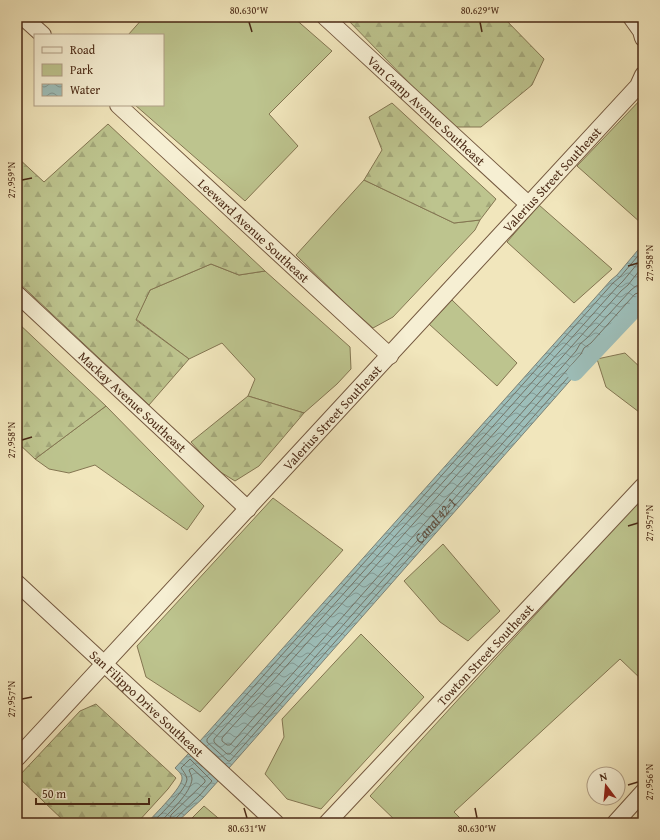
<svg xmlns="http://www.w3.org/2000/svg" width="660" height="840" font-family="'Gentium Book Plus',serif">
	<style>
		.green { fill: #bdc48e; stroke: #847652 }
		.forest { fill: url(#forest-firs); stroke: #847652 }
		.water { fill: url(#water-waves); stroke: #7c8277 }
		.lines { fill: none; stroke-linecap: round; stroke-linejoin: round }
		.shore { stroke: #747467; stroke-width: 1 }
		.canal { stroke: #9dbeb9; stroke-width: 16 }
		.minor-casing { stroke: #74583f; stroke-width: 18 }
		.minor { stroke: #f6efd3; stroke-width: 16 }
		.ticks { fill: none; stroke: #4a2915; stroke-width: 1.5 }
		.labels { text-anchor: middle; stroke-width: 3.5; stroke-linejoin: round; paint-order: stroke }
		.street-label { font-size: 13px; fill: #4a2915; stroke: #f6efd3 }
		.water-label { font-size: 14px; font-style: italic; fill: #5f4e3e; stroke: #f6efd3 }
		.neatline { fill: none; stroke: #4a2915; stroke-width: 1.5 }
		.ticks-label { font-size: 10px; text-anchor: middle; fill: #4a2915 }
	</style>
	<defs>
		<pattern id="forest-firs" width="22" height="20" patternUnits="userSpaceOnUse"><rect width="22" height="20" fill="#bdc48e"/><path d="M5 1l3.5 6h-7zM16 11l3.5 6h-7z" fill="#a4a87a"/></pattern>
		<pattern id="water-waves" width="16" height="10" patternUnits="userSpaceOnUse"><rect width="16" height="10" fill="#9dbeb9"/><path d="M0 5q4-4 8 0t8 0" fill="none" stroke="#829a95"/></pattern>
	</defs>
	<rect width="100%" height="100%" fill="#f1e6bc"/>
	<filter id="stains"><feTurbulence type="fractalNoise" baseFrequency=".005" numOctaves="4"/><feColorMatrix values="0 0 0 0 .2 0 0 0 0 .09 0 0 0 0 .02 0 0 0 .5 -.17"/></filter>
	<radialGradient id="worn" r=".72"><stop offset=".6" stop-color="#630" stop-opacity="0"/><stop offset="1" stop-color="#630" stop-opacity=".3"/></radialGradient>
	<path class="green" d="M144 17H293L332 51 269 114 298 146 245 201 135 105H163V35H128Z
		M643 97V221L641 223 577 166Z
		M364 180 454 223 480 220 475 230 393 317 373 328 347 305 296 255Z
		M539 205 612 269 574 303 507 242Z
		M211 264 239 275 265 271 350 347 351 369 337 384 304 413 248 396 255 379 222 343 189 359 136 319 150 290Z
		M452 300 517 363 497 386 429 324Z
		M625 353 643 370V415L606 387 597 359Z
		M106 406 204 506 187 530 95 465 69 473 49 469 35 459Z
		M643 497V681L620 659 454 812 465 823H398L370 796Z
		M273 498 343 550 200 712 146 677 137 646Z
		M443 544 500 611 468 641 440 622 404 581Z
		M361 634 424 697 321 809 287 799 265 774 284 737 282 719Z
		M204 806 224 823H187Z"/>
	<path class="forest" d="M345 17H503L544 59 532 85 481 127H452Z
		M392 103 496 199 480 220 454 223 364 180 382 150 369 117Z
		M108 124 265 271 239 275 211 264 150 290 136 320 189 359 149 405 17 281V157L44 182Z
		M17 322 106 406 35 459 17 442Z
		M248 396 304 413 259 466 235 481 214 468 191 442Z
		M96 704 176 778 168 789 137 823H66L18 777 80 711Z"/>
	<path class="water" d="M643 244V298L596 351 591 354 590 358 229 768 200 741 611 280 617 275Z
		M189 753 219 780 203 798 176 823H147C154 815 183 787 182 778 182 774 178 771 175 768Z"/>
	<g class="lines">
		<g class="shore">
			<path d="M643 250 620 277 613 283 207 739V742L228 761H230L586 357 588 351 594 348 638 297 643 296"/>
			<path id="s1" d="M643 257 623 281 617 287 214 739V742L227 754H230L581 354 584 348 591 343 635 294 643 291"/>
			<path d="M643 266 628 285 621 291 222 738V741L227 745H230L576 351 580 344 587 338 631 290 636 286 643 285"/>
			<path d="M152 823C160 815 187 789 187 779 186 774 183 771 181 768L190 759 212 781 200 795 175 819 174 823"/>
			<path d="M159 823C168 814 191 793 192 779 192 776 190 773 189 770L192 768 205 780V782L171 815 169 823"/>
		</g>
		<path class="canal" d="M575 373 643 301"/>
		<defs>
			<g id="minor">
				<path d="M23 17 43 35"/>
				<path id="s2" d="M325 17 528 204"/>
				<path d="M631 17 641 31 643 38"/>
				<path id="s3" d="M118 105 390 356"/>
				<path id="s4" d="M17 294 248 509"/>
				<path id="s5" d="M17 583 276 823"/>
				<path id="s6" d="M17 758 638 86 643 75"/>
				<path id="s7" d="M327 823 643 486"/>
				<path d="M615 823 643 792"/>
			</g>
		</defs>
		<use href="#minor" class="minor-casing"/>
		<use href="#minor" class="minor"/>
	</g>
	<path class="ticks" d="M249 22 252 32M480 22 482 32M22 180 32 178M628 266 638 263M22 440 32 437M628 526 638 523M22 699 32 697M628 785 638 782M244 808 247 818M475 808 477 818"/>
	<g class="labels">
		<g class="street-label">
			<text dy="5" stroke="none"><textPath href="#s2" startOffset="138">Van Camp Avenue Southeast</textPath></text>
			<text dy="5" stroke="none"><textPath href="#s6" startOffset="788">Valerius Street Southeast</textPath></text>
			<text dy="5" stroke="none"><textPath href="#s3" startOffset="185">Leeward Avenue Southeast</textPath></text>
			<text dy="5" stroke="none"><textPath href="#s4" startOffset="158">Mackay Avenue Southeast</textPath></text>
			<text dy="5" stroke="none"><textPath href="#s6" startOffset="464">Valerius Street Southeast</textPath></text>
			<text dy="5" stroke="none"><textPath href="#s7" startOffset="231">Towton Street Southeast</textPath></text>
			<text dy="5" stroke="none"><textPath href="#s5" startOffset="177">San Filippo Drive Southeast</textPath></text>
		</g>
		<g class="water-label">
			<text dy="5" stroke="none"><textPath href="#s1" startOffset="980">Canal 42-1</textPath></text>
		</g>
	</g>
	<rect width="660" height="840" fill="none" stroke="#f1e6bc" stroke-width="44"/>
	<rect x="34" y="34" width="130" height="72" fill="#f6efd3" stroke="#b1a087"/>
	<rect x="42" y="47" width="20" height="6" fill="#f6efd3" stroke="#b1a087"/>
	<text x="70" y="54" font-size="12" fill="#4a2915">Road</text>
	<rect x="42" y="64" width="20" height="12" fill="#bdc48e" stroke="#b1a087"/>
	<text x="70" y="74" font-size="12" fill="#4a2915">Park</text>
	<rect x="42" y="84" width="20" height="12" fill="url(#water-waves)" stroke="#b1a087"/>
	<text x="70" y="94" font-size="12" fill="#4a2915">Water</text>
	<g transform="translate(606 786) rotate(344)"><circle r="19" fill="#f6efd3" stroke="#b1a087"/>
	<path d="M0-3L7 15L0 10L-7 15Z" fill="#8f2418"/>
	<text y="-6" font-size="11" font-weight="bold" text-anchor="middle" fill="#4a2915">N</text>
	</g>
	<path d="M36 798v6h113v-6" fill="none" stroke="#4a2915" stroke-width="2"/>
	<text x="42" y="798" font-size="12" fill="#4a2915" stroke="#f6efd3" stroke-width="3" paint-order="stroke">50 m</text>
	<rect x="22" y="22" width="616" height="796" class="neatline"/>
	<g class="ticks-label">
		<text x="249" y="14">80.630°W</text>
		<text x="480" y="14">80.629°W</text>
		<text transform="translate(11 180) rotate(-90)" y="4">27.959°N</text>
		<text transform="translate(649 263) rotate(-90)" y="4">27.958°N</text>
		<text transform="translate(11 440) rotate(-90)" y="4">27.958°N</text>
		<text transform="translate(649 523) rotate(-90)" y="4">27.957°N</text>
		<text transform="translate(11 699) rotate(-90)" y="4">27.957°N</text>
		<text transform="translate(649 782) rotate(-90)" y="4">27.956°N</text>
		<text x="247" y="832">80.631°W</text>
		<text x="477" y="832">80.630°W</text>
	</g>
	<rect width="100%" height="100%" filter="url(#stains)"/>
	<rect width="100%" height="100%" fill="url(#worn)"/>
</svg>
